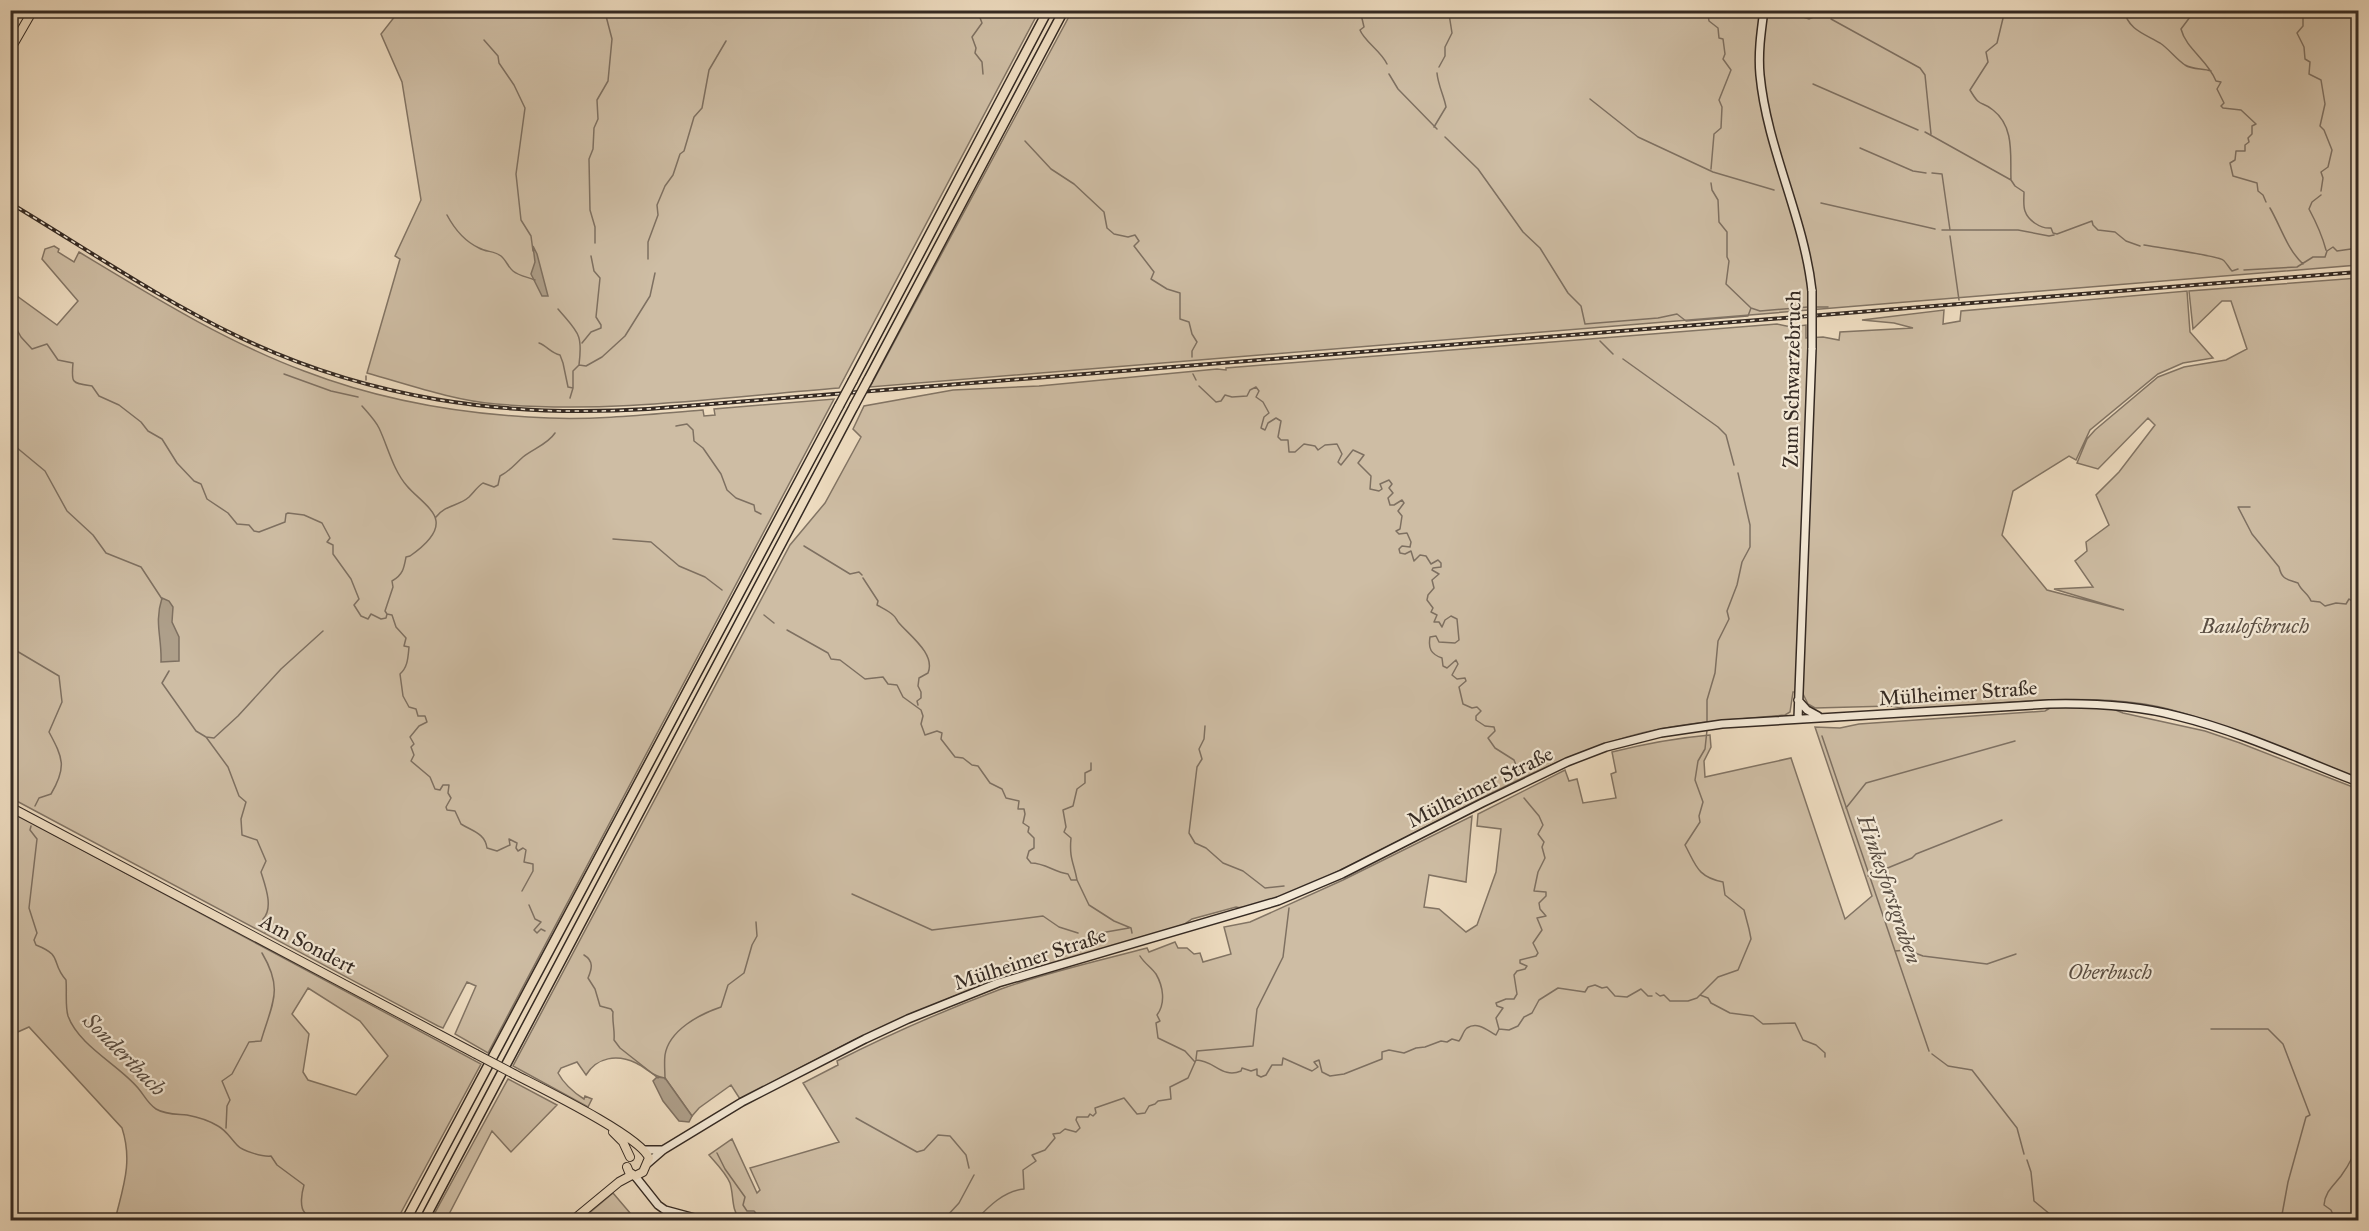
<svg xmlns="http://www.w3.org/2000/svg" width="2369" height="1231" font-family="'IM FELL Great Primer',serif">
	<style>
		.green { fill: #cebda4; stroke: #827464; stroke-width: 1.5; fill-rule: evenodd }
		.water { fill: #ae9f8a; stroke: #7e7061; stroke-width: 1.5 }
		.lines { fill: none; stroke-linecap: round; stroke-linejoin: round }
		.stream { stroke: #7e7061; stroke-width: 1.5 }
		.secondary-casing { stroke: #352a23; stroke-width: 10 }
		.primary-casing { stroke: #352a23; stroke-width: 10 }
		.highway-casing { stroke: #352a23; stroke-width: 11 }
		.secondary { stroke: #f3e8d5; stroke-width: 7 }
		.primary { stroke: #eddbbf; stroke-width: 8 }
		.highway { stroke: #eddbbf; stroke-width: 8 }
		.rail-casing { stroke: #352a23; stroke-width: 4 }
		.rail { stroke: #f3e8d5; stroke-width: 1.5; stroke-dasharray: 4.5; stroke-linecap: butt }
		.secondary-bridge-casing { stroke: #352a23; stroke-width: 10; stroke-linecap: butt }
		.primary-bridge-casing { stroke: #352a23; stroke-width: 10; stroke-linecap: butt }
		.highway-bridge-casing { stroke: #352a23; stroke-width: 11; stroke-linecap: butt }
		.secondary-bridge { stroke: #f3e8d5; stroke-width: 7 }
		.primary-bridge { stroke: #eddbbf; stroke-width: 8 }
		.highway-bridge { stroke: #eddbbf; stroke-width: 8 }
		.labels { text-anchor: middle; stroke-width: 4.5; stroke-linejoin: round; paint-order: stroke }
		.street-label { font-size: 21px; fill: #352a23; stroke: #f3e8d5 }
		.park-label { font-size: 21px; font-style: italic; fill: #5b4f43; stroke: #f3e8d5 }
		.water-label { font-size: 22px; font-style: italic; fill: #594d42; stroke: #f3e8d5 }
	</style>
	<rect width="100%" height="100%" fill="#eddbbf"/>
	<filter id="stains"><feTurbulence type="fractalNoise" baseFrequency=".00333" numOctaves="4"/><feColorMatrix values="0 0 0 0 .2 0 0 0 0 .09 0 0 0 0 .02 0 0 0 .5 -.17"/></filter>
	<radialGradient id="worn" r=".72"><stop offset=".6" stop-color="#630" stop-opacity="0"/><stop offset="1" stop-color="#630" stop-opacity=".3"/></radialGradient>
	<path class="green" d="M1782 10 1809 19 1819 15 1821 10 2358 11V265L870 387 1072 11Z
		M399 11H1039L839 388C726 397 610 414 496 404 452 400 410 385 367 373L400 259 395 256 421 200 402 82 381 34Z
		M54 246 59 249 58 252 74 262 79 252C152 296 224 341 304 371 382 401 466 415 549 418 600 420 652 414 703 410L704 416 715 415 714 409 834 399 488 1053 455 1034 476 986 467 982 443 1028 438 1026 11 798 10 291 57 325 78 301 42 259 45 249Z
		M2358 278V779C2323 765 2288 751 2252 738 2217 724 2181 710 2144 704 2067 693 1989 705 1912 710L1891 706 1815 708 1808 704 1802 692H1793L1790 712 1785 715C1734 720 1677 722 1627 737 1539 763 1457 812 1375 853 1350 865 1259 913 1236 907L1192 919 1183 925 998 980 950 998 854 1040 740 1099 731 1085 699 1108 692 1116 665 1078C653 1077 647 1068 636 1063 617 1054 597 1057 586 1075L577 1062 561 1068 558 1073C564 1084 573 1092 584 1099L585 1096 592 1099 588 1107 513 1066 790 545 825 503 861 437 853 429 864 406 953 390 1039 386 1217 369 1226 370V368L1777 324 1791 327 1806 325V338L1823 337 1839 340 1840 332 1913 328 1894 323 1862 320 1944 310 1943 324 1960 321 1961 311 2187 291 2190 332 2213 358 2183 363 2158 374 2090 430 2076 460 2069 456 2013 491 2002 535 2047 590 2124 610 2054 589 2093 587 2075 561 2087 551 2086 542 2109 525 2096 495 2119 472 2155 425 2148 418 2098 469 2077 463 2087 439 2095 430 2158 377 2184 367 2226 360 2247 349 2231 301H2222L2193 329 2189 291Z
		M2052 707H2098L2113 709 2123 713 2205 731 2240 743 2358 789V1220H740C731 1209 734 1196 730 1183 726 1173 716 1163 709 1155L732 1139 757 1193 760 1190 750 1168 839 1142 803 1083 838 1065 837 1061C890 1034 945 1010 1001 989 1048 972 1098 961 1147 948L1149 952 1175 942 1178 948H1187L1194 954 1200 953 1203 962 1231 954 1224 927 1250 922 1343 880 1472 816 1466 882 1429 875 1424 907 1439 909 1466 932 1477 925 1496 872 1501 829 1477 826 1478 814 1565 770 1569 781 1577 779 1583 803 1616 798 1611 774 1616 772 1612 752C1644 744 1676 738 1710 735L1711 747 1704 761 1705 777 1791 758 1845 919 1872 896 1815 727 1840 728 1859 724 2045 711Z
		M10 811 481 1064 397 1220H115C123 1187 133 1162 122 1128L29 1027 11 1035ZM308 988 360 1021 388 1056 356 1095 308 1080 303 1072 309 1034 292 1014Z
		M508 1079 557 1105 511 1152 492 1131 446 1220H431Z
		M613 1193 636 1220H581Z"/>
	<path class="water" d="M533 246 537 254 548 296H542L531 274 535 262Z
		M162 598 169 601 173 607 172 622 179 637V661L161 662C162 637 154 623 162 598Z
		M657 1077 665 1078 692 1116 689 1122 679 1121 663 1101 653 1081Z"/>
	<g class="lines">
		<path class="stream" d="M977 10 982 23 972 37 976 48 975 53 982 62 983 74
			M1360 10 1364 27 1360 30C1364 41 1381 51 1387 64
			M1700 10 1708 15 1709 21 1718 28 1719 38 1723 39 1725 54 1723 59 1731 70 1719 100 1722 107 1721 128 1714 134 1711 169
			M2005 10 1997 43 1986 52 1988 62 1970 90C1981 109 1981 100 1993 110 2015 127 2010 156 2011 180
			M2124 10C2128 30 2145 34 2160 43 2169 49 2176 59 2185 65 2193 70 2203 68 2211 71
			M2187 10 2190 17 2181 29C2186 49 2208 60 2216 81L2221 82 2217 89 2224 103 2221 106 2223 108 2241 110 2256 124 2252 126V134L2248 138 2249 142 2245 145V151H2236L2235 160 2230 163 2233 176 2257 183 2258 191 2263 195 2266 202
			M2305 10 2303 13V26L2297 33 2304 47 2305 59 2310 62 2309 74 2321 80 2325 104 2320 126 2324 130 2332 150 2328 167 2321 172 2323 178 2321 191
			M1831 19 1920 68 1925 75 1931 134
			M484 40 498 56 499 63 514 85 525 108 516 174 521 220 531 236 533 251
			M1439 67 1445 56V47L1452 33 1449 14 1452 10
			M1389 74 1398 89 1437 129
			M1813 84 1918 130
			M1590 99 1638 137 1713 172 1774 190
			M1434 127 1446 107C1444 96 1438 85 1437 73
			M1925 132 2011 180 2015 186 2024 192C2024 198 2023 206 2025 211 2028 220 2040 229 2051 228L2053 233 2057 234 2092 221 2093 225 2098 230 2115 232 2126 241 2140 246
			M1445 137 1478 169 1523 232 1540 248 1568 293 1581 306 1585 324 1658 318 1677 314 1686 321 1748 316 1751 308 1760 311 1808 307
			M1025 141 1051 169 1074 184 1104 212 1107 228 1114 234 1128 237 1135 235 1139 241 1134 246 1154 272 1151 279 1167 289 1180 293V319L1189 322 1192 334 1197 342 1192 351V357
			M1860 148 1913 171 1926 173
			M1932 173 1942 174 1950 230
			M1711 183 1712 190 1718 200 1719 222 1727 232V257L1729 261 1726 284 1751 308
			M2321 195 2312 202 2309 209C2316 222 2322 235 2326 250
			M1821 203 1935 229
			M2270 208C2281 227 2287 249 2303 264
			M447 215C455 230 464 241 479 248 486 252 495 251 501 256 506 260 508 267 513 271 519 276 528 277 535 280
			M1942 230H2018L2049 236 2054 235
			M1950 236 1959 300
			M595 243V227L590 210 589 159 593 149 594 128 598 119 597 100 608 81 612 39 606 16 608 10
			M2144 245C2155 247 2219 256 2223 260 2226 262 2229 268 2232 271L2238 269
			M648 259V242L658 215 657 205 665 186 673 175 680 154 684 151 694 117 702 108 709 70 726 41
			M2244 270 2297 267 2313 257H2325L2327 251 2333 247 2337 251 2358 248
			M1816 307H1828
			M558 309C578 333 583 333 579 365L573 371V388L570 398
			M10 317 21 337 32 349 47 344 58 360 73 363C71 384 72 383 92 386L99 396 119 405 141 422 148 431 162 439 177 463 194 481 201 484 207 499 228 513 237 524 249 525 254 531 259 532 285 522 286 514 288 513 304 515 322 523 330 538 327 542 333 545V554L351 579 359 599 354 605 361 616 368 619 371 614 381 619 386 618 387 614
			M1600 341 1613 354
			M539 343C547 346 551 353 560 355L563 363 568 387 573 388
			M582 343 591 332 601 328V325L596 317 600 278 594 271 591 256
			M1623 359 1718 427 1726 435 1734 465
			M579 365 586 366 602 357 625 336 650 296 655 273
			M284 374 331 391 358 397
			M1193 374 1196 380
			M366 376V380
			M1199 386 1216 402 1221 401 1225 395 1232 397 1247 396 1250 390 1256 387 1259 391 1256 397 1263 402 1269 413 1264 417 1261 428 1265 430 1268 423 1276 418 1281 421 1278 437 1281 440H1288L1289 452H1295L1304 444 1315 446 1318 450 1325 445 1337 444 1342 454 1338 462 1341 465 1353 450 1364 455 1358 463 1371 476 1370 489 1379 491 1382 489 1380 484 1389 480 1392 484 1389 488 1393 493 1388 498 1390 505H1394L1402 500 1404 503 1398 511 1402 516 1400 529 1396 531 1399 534 1407 533 1411 542 1410 547 1402 546 1399 549 1400 553 1405 554 1411 551 1414 561 1420 555 1426 556 1431 564 1438 560 1441 563V567L1433 568 1432 570 1439 574 1432 580 1434 588 1428 595 1427 600 1433 608 1431 612 1437 615 1434 622H1439L1442 627 1445 620 1451 616 1457 619 1459 640 1455 643 1439 642 1436 636 1430 637C1428 649 1431 654 1442 658L1443 666 1447 668 1456 660 1458 664 1452 675 1457 679 1465 678 1466 681 1459 687 1463 704 1472 708 1477 707 1481 711 1476 716V720L1485 726 1494 727 1495 731 1488 738 1495 748 1514 760 1520 775
			M362 406C368 413 375 420 379 428 388 447 393 470 407 486 415 496 435 509 436 521 438 535 420 549 410 556L406 557C404 568 403 575 392 581L393 587 385 611 387 614
			M676 426 687 424 693 430 694 441 703 448 721 474 727 490 736 498 754 505 755 511 761 514
			M10 442 45 471 67 511 93 535 106 553 141 567 162 599
			M2250 507H2238L2252 534 2279 567C2282 580 2287 579 2298 583 2301 591 2308 593 2311 601L2320 602 2325 606 2336 603 2346 604 2349 599 2358 605
			M436 517C445 505 459 506 469 497 474 492 477 487 483 483L494 487 498 485 500 476C510 471 515 464 523 457 533 449 548 444 555 433
			M613 539 651 542 679 566 705 577 722 590
			M804 546 850 574 859 572 862 575
			M863 578 878 601 877 605C882 608 889 611 893 615 896 617 897 621 899 623 909 635 936 654 928 673L919 678 918 686 921 692V698L917 701 918 705
			M387 614 392 615 396 627 406 638 404 646 409 647C408 657 408 667 400 674L403 696 409 707 416 709 418 716H425L427 722 419 726 410 737 414 744 411 747 414 755 411 761 430 777 435 789 440 790 443 785H449L448 793 451 798 446 807 447 810 455 811 461 824C472 831 485 833 487 848L497 851 510 845 509 839 517 843 516 848 518 851 523 848 526 850 524 862 533 864V871L522 891
			M764 615 774 623
			M787 630 828 653 831 659 840 660 865 679 883 677 888 684 897 685 903 697 921 710 923 716 921 724 925 735 937 731 942 733 941 739 955 757 963 758 972 765 978 766 990 783 1002 789 1006 798 1019 801 1018 809H1024L1025 814 1023 823 1029 827 1028 832 1034 838V848L1029 851 1027 858 1031 863C1045 863 1054 872 1068 874L1071 880H1077L1089 905 1114 921 1131 928 1132 933
			M10 647 59 676 62 702 49 732C63 758 67 767 51 794L39 798 35 806
			M169 671 162 683 196 731 206 737 228 767 239 796 246 802 241 819 242 835 257 840 266 861 261 872C265 885 274 908 263 919L265 932
			M1707 723V700L1715 673 1718 641 1729 619 1727 611 1737 585 1742 562 1750 547V525L1738 473
			M1205 726 1204 739 1199 749 1202 759 1197 767 1189 833 1195 843 1206 848 1223 863 1243 871 1265 888 1284 886
			M1822 736 1929 1051
			M206 737 214 738 238 716 281 669 323 631
			M1846 808 1866 783 2015 741
			M31 826 30 830 37 839 29 908 37 933 34 940 36 945C64 956 50 962 66 980 67 991 65 1006 68 1016 79 1046 119 1065 138 1088 144 1095 148 1104 156 1109 166 1115 177 1114 187 1115 198 1117 208 1120 218 1126 227 1131 230 1138 237 1145 242 1151 263 1157 271 1156L277 1165 304 1185C302 1192 299 1207 305 1213 308 1217 314 1218 317 1220
			M1868 876 1912 858 1916 854 2002 820
			M1077 880C1074 863 1069 859 1071 838L1064 832 1066 827 1063 810 1073 806 1077 789 1085 783V773L1091 770V763
			M852 894 932 930 1043 916 1059 927 1078 933
			M529 905 535 919 541 922 534 930 537 933 541 929 545 931
			M1089 935 1129 928
			M1895 951 1907 950 1923 956 1987 964 2016 954
			M584 955C594 961 592 969 588 978L595 989 600 1006 611 1009 613 1012C612 1022 615 1030 614 1040L620 1048 658 1078
			M1140 956C1144 963 1151 967 1156 974 1163 986 1166 1003 1157 1015L1160 1021 1156 1023 1158 1038 1185 1051 1195 1062
			M1656 993 1660 996 1664 995 1670 1001H1688L1697 998 1718 977 1738 970 1751 939 1749 929 1744 910 1725 895 1723 882C1697 877 1696 865 1685 845L1700 822 1699 816 1703 802 1695 780 1698 761 1705 749 1707 730
			M1700 995 1708 998 1711 1003 1730 1013 1753 1016 1763 1024 1795 1023 1803 1040 1816 1045 1825 1053V1057
			M1499 1029 1509 1030 1518 1026 1524 1017 1532 1013 1539 1000 1558 988 1585 992 1588 987 1595 985 1602 988 1607 987 1615 996 1627 997 1641 989 1648 996H1652
			M2211 1029H2268L2283 1044 2310 1115 2306 1117 2288 1182 2281 1220
			M1932 1054 1948 1066 1972 1070 2017 1128 2024 1154
			M1196 1059 1197 1051 1253 1046 1257 1009 1283 957 1289 908
			M665 1079C665 1071 664 1063 665 1055 669 1030 700 1014 721 1007L728 985 744 973 752 945 757 936 756 922
			M856 1118 917 1152 924 1150 938 1135 950 1136 966 1155 969 1168
			M226 1128 227 1106 230 1100 222 1081 232 1074 249 1042 261 1041C272 1003 284 990 262 953
			M717 1153 725 1169 745 1197 743 1205 747 1211H754L762 1220
			M2027 1160 2031 1172 2034 1201 2057 1220
			M946 1220 947 1216 959 1203 974 1175
			M976 1220C989 1206 1004 1191 1024 1189L1023 1170 1036 1161 1032 1155 1045 1150 1055 1138 1053 1134 1060 1133 1065 1129 1076 1132 1080 1128 1076 1120 1077 1117H1088L1090 1114 1093 1116 1096 1113 1095 1108 1124 1098 1137 1114 1145 1113 1149 1106 1155 1104 1158 1101 1171 1099 1170 1087 1188 1078 1196 1060C1214 1060 1222 1079 1241 1071L1242 1068 1251 1071 1257 1069V1075L1261 1077 1266 1075 1272 1065H1282L1283 1058 1312 1071 1318 1067 1314 1062 1319 1060 1322 1072 1330 1076 1344 1074 1382 1059V1052L1389 1050 1404 1053 1416 1048 1425 1047 1441 1041 1447 1042 1452 1039 1459 1041C1462 1038 1463 1031 1467 1028 1478 1021 1488 1031 1496 1035L1499 1029 1496 1018 1503 1008 1497 1006 1496 1003 1506 999H1514L1517 994 1514 975 1517 971 1525 969 1527 966 1520 963V960L1536 956 1538 953 1533 943 1542 930 1537 918 1546 916 1540 909 1539 903 1546 896V892L1534 891 1538 872 1545 858 1542 847 1544 842 1538 834 1543 825 1539 816 1524 798
			M2335 1220 2331 1210 2324 1205C2325 1192 2333 1186 2341 1176 2349 1165 2356 1152 2358 1139"/>
		<defs>
			<path id="secondary" d="M1764 10C1761 32 1758 53 1760 75 1767 149 1804 217 1812 291
				M1798 700 1807 710 1818 716
				M1798 719 1812 348
				M644 1150H663
				M648 1163 663 1150 742 1102 865 1039 908 1019 998 983 1278 901 1342 874 1482 803 1567 762 1606 747 1661 733 1722 724 2049 704C2093 703 2135 705 2177 716 2239 731 2299 759 2358 782
				M635 1176 658 1205 665 1210 702 1220"/>
			<path id="primary" d="M10 50 33 10
				M10 807 476 1054
				M514 1074C539 1087 641 1136 649 1158L643 1172 635 1176 629 1172 627 1167
				M613 1132 623 1142 630 1157
				M573 1220 619 1182 632 1175"/>
			<path id="highway" d="M853 380 1048 10
				M868 380 1064 10
				M406 1220 839 406
				M424 1220 854 406"/>
		</defs>
		<use href="#secondary" class="secondary-casing"/>
		<use href="#primary" class="primary-casing"/>
		<use href="#highway" class="highway-casing"/>
		<use href="#secondary" class="secondary"/>
		<use href="#primary" class="primary"/>
		<use href="#highway" class="highway"/>
		<defs>
			<path id="rail" d="M10 203C85 248 158 298 237 336 368 399 504 418 648 409L2358 272"/>
		</defs>
		<use href="#rail" class="rail-casing"/>
		<use href="#rail" class="rail"/>
		<defs>
			<path id="secondary-bridge" d="M1812 348V291"/>
			<path id="primary-bridge" d="M476 1054 514 1074"/>
			<path id="highway-bridge" d="M839 406 853 380
				M854 406 868 380"/>
		</defs>
		<use href="#secondary-bridge" class="secondary-bridge-casing"/>
		<use href="#primary-bridge" class="primary-bridge-casing"/>
		<use href="#highway-bridge" class="highway-bridge-casing"/>
		<use href="#secondary-bridge" class="secondary-bridge"/>
		<use href="#primary-bridge" class="primary-bridge"/>
		<use href="#highway-bridge" class="highway-bridge"/>
	</g>
	<g class="labels">
		<g class="street-label">
			<text transform="translate(1792 379) rotate(-89)" y="7">Zum Schwarzebruch</text>
			<text transform="translate(1958 693) rotate(-4)" y="7">Mülheimer Straße</text>
			<text transform="translate(1480 787) rotate(-26)" y="7">Mülheimer Straße</text>
			<text transform="translate(308 944) rotate(28)" y="7">Am Sondert</text>
			<text transform="translate(1030 959) rotate(-18)" y="7">Mülheimer Straße</text>
		</g>
		<g class="park-label">
			<text x="2255" y="633">Baulofsbruch</text>
			<text x="2110" y="979">Oberbusch</text>
		</g>
		<g class="water-label">
			<text transform="translate(1890 889) rotate(71)" y="8">Hinkesforstgraben</text>
			<text transform="translate(125 1054) rotate(45)" y="8">Sondertbach</text>
		</g>
	</g>
	<rect width="2369" height="1231" fill="none" stroke="#eddbbf" stroke-width="36"/>
	<rect x="12" y="12" width="2345" height="1207" fill="none" stroke="#352a23" stroke-width="3"/>
	<rect x="18" y="18" width="2333" height="1195" fill="none" stroke="#352a23" stroke-width="1.5"/>
	<rect width="100%" height="100%" filter="url(#stains)"/>
	<rect width="100%" height="100%" fill="url(#worn)"/>
</svg>
